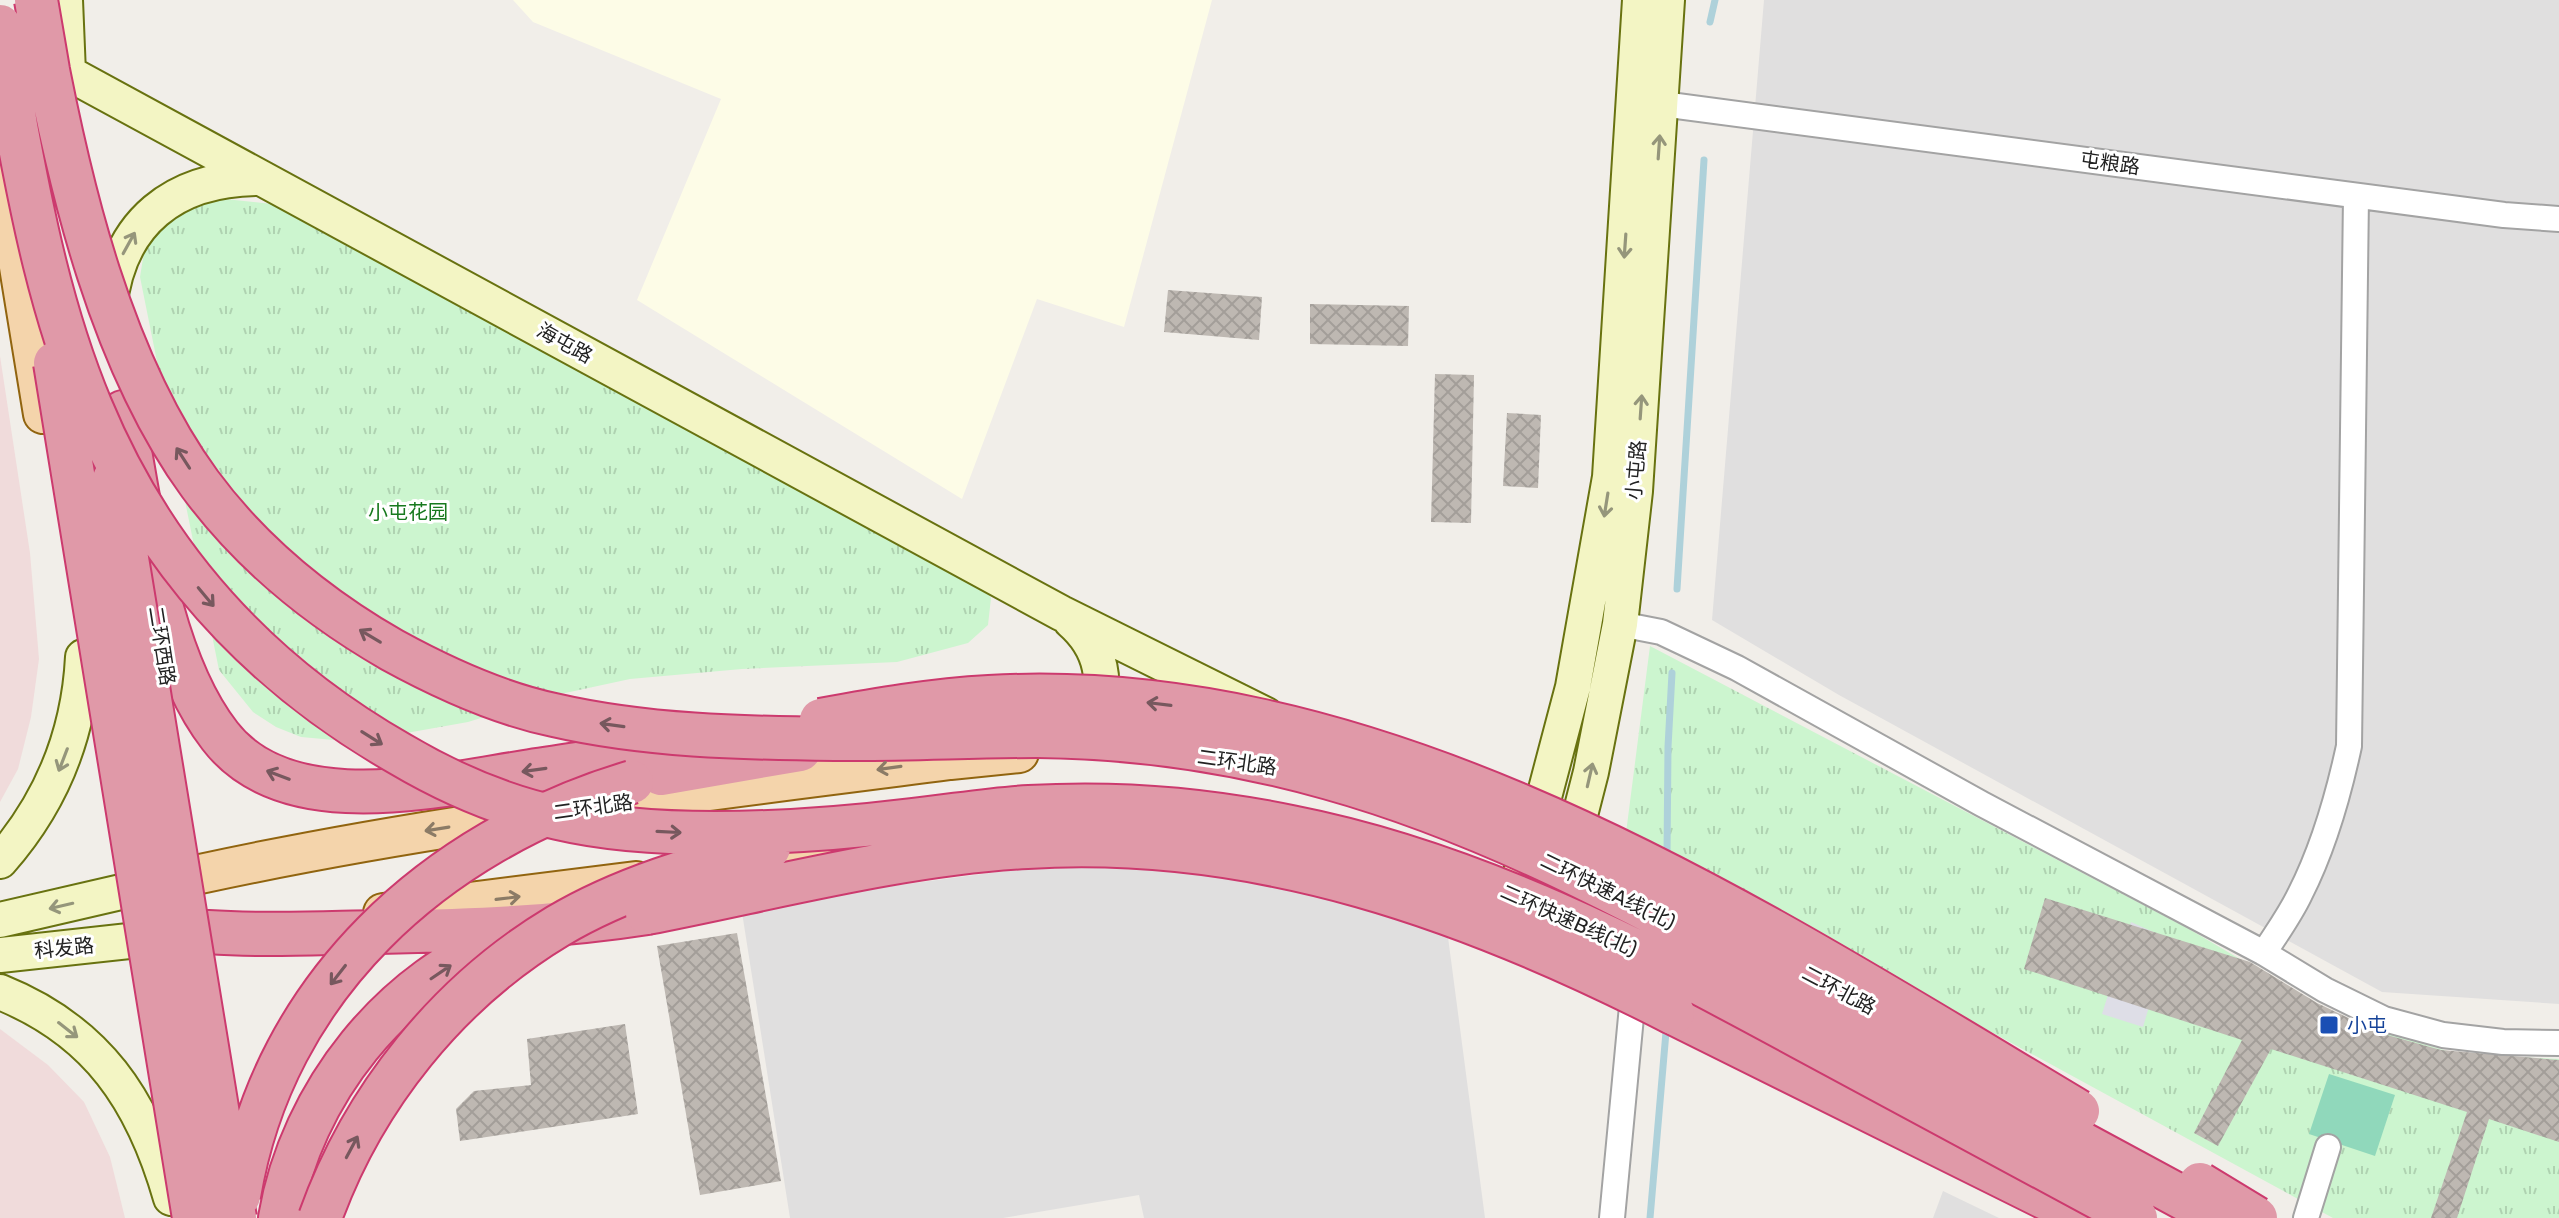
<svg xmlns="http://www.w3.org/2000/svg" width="2559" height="1218" font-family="Rubik,'Noto Sans SC',sans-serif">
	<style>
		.residential { fill: #e0dfdf }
		.commercial { fill: #f0dbdb }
		.education { fill: #fdfce7 }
		.park { fill: url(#park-tufts) }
		.pitch { fill: #90d8bb }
		.plaza { fill: #dedee7 }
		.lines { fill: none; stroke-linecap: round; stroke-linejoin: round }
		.stream { stroke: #aed1da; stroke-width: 7 }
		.building { fill: url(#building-cross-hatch) }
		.street-casing { stroke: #a3a3a3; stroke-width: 28 }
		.secondary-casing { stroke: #687210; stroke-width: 38 }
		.primary-casing { stroke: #91640f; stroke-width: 42 }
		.highway-casing { stroke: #cc3a6e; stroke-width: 46 }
		.street { stroke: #fff; stroke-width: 24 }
		.secondary { stroke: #f3f5c4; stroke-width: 34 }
		.primary { stroke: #f4d4ab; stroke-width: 38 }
		.highway { stroke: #e099a8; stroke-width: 42 }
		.highway-bridge-casing { stroke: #cc3a6e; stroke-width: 46; stroke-linecap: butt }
		.highway-bridge { stroke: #e099a8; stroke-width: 42 }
		.oneway { stroke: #95967b }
		.oneway2 { stroke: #77585e }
		.oneway3 { stroke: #8b7b66 }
		.transit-dot { fill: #1a4fb4; stroke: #fff; stroke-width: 3 }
		.labels { text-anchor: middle; stroke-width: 6; stroke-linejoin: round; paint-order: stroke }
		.street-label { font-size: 20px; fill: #222; stroke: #fff }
		.park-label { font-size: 20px; fill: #17791e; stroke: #fff }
		.transit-label { font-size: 20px; fill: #164399; stroke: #fff; text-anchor: start }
	</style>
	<defs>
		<pattern id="park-tufts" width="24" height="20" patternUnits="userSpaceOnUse" patternTransform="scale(2)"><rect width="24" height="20" fill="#ccf5cf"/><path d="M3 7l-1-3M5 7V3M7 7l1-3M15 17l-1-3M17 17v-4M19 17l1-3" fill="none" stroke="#afd2b1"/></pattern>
		<pattern id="building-cross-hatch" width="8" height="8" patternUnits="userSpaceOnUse" patternTransform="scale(2)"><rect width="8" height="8" fill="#beb8b2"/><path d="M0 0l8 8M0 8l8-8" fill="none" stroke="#a39e99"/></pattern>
	</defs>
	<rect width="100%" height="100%" fill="#f1eee9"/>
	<path class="residential" d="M1764 0H2559V1004L2382 992 1839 695 1712 620Z
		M1096 859 1303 881 1446 922 1485 1218H1144L1139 1195 1003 1218H790L741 906Z
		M1943 1191 1999 1218H1933Z"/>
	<path class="commercial" d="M0 356 30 553 39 659 31 717 18 769 0 802Z
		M0 1029 48 1065 84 1102 110 1157 125 1218H0Z"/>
	<path class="education" d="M513 0H1212L1124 327 1037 299 962 499 637 300 721 99 533 22Z"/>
	<path class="park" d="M225 199 290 206 977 576 991 598 988 625 968 643 897 662 742 669 630 679 556 695 468 722 356 742 301 737 276 727 253 712 219 670 140 277 144 252 172 208Z
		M1650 646 2189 929 2343 1020 2457 1054 2559 1059V1218H2333L1626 833Z"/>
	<path class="pitch" d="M2329 1074 2395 1095 2375 1156 2309 1134Z"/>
	<path class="plaza" d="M2131 922 2169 939 2143 1027 2102 1014Z"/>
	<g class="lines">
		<path class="stream" d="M1710 22 1715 0
			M1677 589 1704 160
			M1667 856 1668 747 1672 673
			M1650 1218 1666 1032"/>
	</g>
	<path class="building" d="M1168 290 1262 297 1259 340 1164 332Z
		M1310 304 1409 306 1408 346 1310 344Z
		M1435 374 1474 375 1471 523 1431 522Z
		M1507 413 1541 415 1538 488 1503 486Z
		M2045 898 2250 962 2317 1003 2380 1033 2441 1050 2559 1060V1142L2489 1119 2457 1218H2431L2467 1112 2271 1049 2218 1146 2194 1133 2242 1040 2024 969Z
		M737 933 781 1181 700 1195 657 946Z
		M625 1024 638 1114 460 1141 456 1109 474 1091 531 1085 527 1039Z"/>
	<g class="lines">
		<defs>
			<path id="street" d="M1662 104 2504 215 2559 219
				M1620 624 1661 632 1737 668 1982 804 2264 953 2325 990 2384 1019 2443 1035 2503 1042 2559 1043
				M2264 953C2276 934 2290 915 2300 894 2324 847 2338 797 2349 746L2356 196
				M1612 1218 1634 985
				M2306 1218 2328 1147"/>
			<path id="secondary" d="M65 0 68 73
				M33 47 68 73 1061 613 1266 715
				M109 309C118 222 174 178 260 178
				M1071 621C1102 648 1109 684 1093 721
				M1570 854 1591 772 1620 624 1635 491 1667 0
				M0 861C52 802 79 735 83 657
				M1508 915 1544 797 1573 687 1610 477 1640 0
				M0 920 121 892
				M0 955 129 941
				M0 992C97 1031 143 1100 171 1198"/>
			<path id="primary" d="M0 150 43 414
				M733 869 850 853
				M151 885C414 824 682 795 950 760L1019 753
				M383 913 636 881"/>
			<path id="highway" d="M123 412C142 512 157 655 220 736 286 822 435 786 525 772 582 763 638 756 694 745
				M661 774 800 750
				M208 932C265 936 323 933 379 932 469 930 558 927 647 913
				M1673 1013 2086 1218
				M280 1218C301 1094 393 977 513 935"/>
		</defs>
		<use href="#street" class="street-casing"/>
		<use href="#secondary" class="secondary-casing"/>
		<use href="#primary" class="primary-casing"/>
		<use href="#highway" class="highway-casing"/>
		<use href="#street" class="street"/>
		<use href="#secondary" class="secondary"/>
		<use href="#primary" class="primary"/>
		<use href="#highway" class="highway"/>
		<defs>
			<path id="highway-bridge" d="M36 0 48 70
				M0 26 19 144
				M43 44C70 189 112 364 200 484 251 553 319 608 392 650 443 678 497 703 554 715 645 736 742 738 835 739 902 740 970 736 1037 736 1136 737 1234 751 1329 778 1494 824 1644 907 1794 988 1936 1065 2078 1141 2220 1218
				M14 115C32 214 52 314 91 407 154 559 258 673 400 754 449 783 502 806 558 818 609 830 662 833 715 833 781 833 846 828 912 820 951 816 990 809 1029 807 1117 802 1205 809 1291 827 1474 863 1638 949 1800 1037 1912 1097 2024 1158 2136 1218
				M55 363 194 1218
				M114 479 235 1218
				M821 720C876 710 932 700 989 697 1385 675 1752 916 2078 1111
				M647 913C771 889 901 854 1027 847 1259 833 1470 909 1673 1013
				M2200 1184 2256 1218
				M239 1196C273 987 435 841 632 782
				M320 1218C363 1098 448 992 558 926 622 888 697 866 769 848"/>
		</defs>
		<use href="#highway-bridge" class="highway-bridge-casing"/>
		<use href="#highway-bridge" class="highway-bridge"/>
	</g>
	<defs><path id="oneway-shaft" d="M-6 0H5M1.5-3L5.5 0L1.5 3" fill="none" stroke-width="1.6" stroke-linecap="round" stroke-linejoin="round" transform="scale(2)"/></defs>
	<g class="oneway">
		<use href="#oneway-shaft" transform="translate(1659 147) rotate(-86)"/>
		<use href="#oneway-shaft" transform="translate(129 243) rotate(-61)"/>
		<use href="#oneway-shaft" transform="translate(1625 246) rotate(94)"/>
		<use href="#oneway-shaft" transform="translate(1641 407) rotate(-86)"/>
		<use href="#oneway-shaft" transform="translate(1606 505) rotate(99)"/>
		<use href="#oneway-shaft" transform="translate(63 760) rotate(111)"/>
		<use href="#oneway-shaft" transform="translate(1590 775) rotate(-77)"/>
		<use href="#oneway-shaft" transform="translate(61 906) rotate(167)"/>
		<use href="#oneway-shaft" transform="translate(68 1030) rotate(38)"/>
	</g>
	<g class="oneway2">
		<use href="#oneway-shaft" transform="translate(183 458) rotate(-123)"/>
		<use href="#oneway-shaft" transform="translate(206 597) rotate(50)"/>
		<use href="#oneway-shaft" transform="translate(370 636) rotate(-149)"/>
		<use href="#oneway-shaft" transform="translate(1159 704) rotate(-173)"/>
		<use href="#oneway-shaft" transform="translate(612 725) rotate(-172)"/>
		<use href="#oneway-shaft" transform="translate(372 738) rotate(32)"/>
		<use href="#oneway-shaft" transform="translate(534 770) rotate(172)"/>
		<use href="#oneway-shaft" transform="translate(278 775) rotate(-159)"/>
		<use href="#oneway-shaft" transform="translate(669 832) rotate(3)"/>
		<use href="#oneway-shaft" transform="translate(441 972) rotate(-34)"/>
		<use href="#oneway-shaft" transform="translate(338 975) rotate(128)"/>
		<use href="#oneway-shaft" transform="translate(352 1147) rotate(-62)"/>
	</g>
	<g class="oneway3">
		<use href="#oneway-shaft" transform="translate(889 768) rotate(172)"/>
		<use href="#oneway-shaft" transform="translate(437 829) rotate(171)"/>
		<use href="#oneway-shaft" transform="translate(508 898) rotate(-7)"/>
	</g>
	<rect class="transit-dot" x="2319" y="1015" width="20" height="20" rx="4"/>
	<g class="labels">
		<g class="street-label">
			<text transform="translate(2110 163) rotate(8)" y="7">屯粮路</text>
			<text transform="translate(565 343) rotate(29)" y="7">海屯路</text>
			<text transform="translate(1636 470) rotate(-85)" y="7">小屯路</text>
			<text transform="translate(162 646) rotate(81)" y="7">二环西路</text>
			<text transform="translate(1237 762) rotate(8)" y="7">二环北路</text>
			<text transform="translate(593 807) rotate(-8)" y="7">二环北路</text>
			<text transform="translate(1608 891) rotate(26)" y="7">二环快速A线(北)</text>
			<text transform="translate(1569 920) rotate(24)" y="7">二环快速B线(北)</text>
			<text transform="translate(64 948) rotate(-6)" y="7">科发路</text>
			<text transform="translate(1839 990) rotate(28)" y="7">二环北路</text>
		</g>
		<g class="park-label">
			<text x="408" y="519">小屯花园</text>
		</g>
		<g class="transit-label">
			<text x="2347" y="1032">小屯</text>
		</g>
	</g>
</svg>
